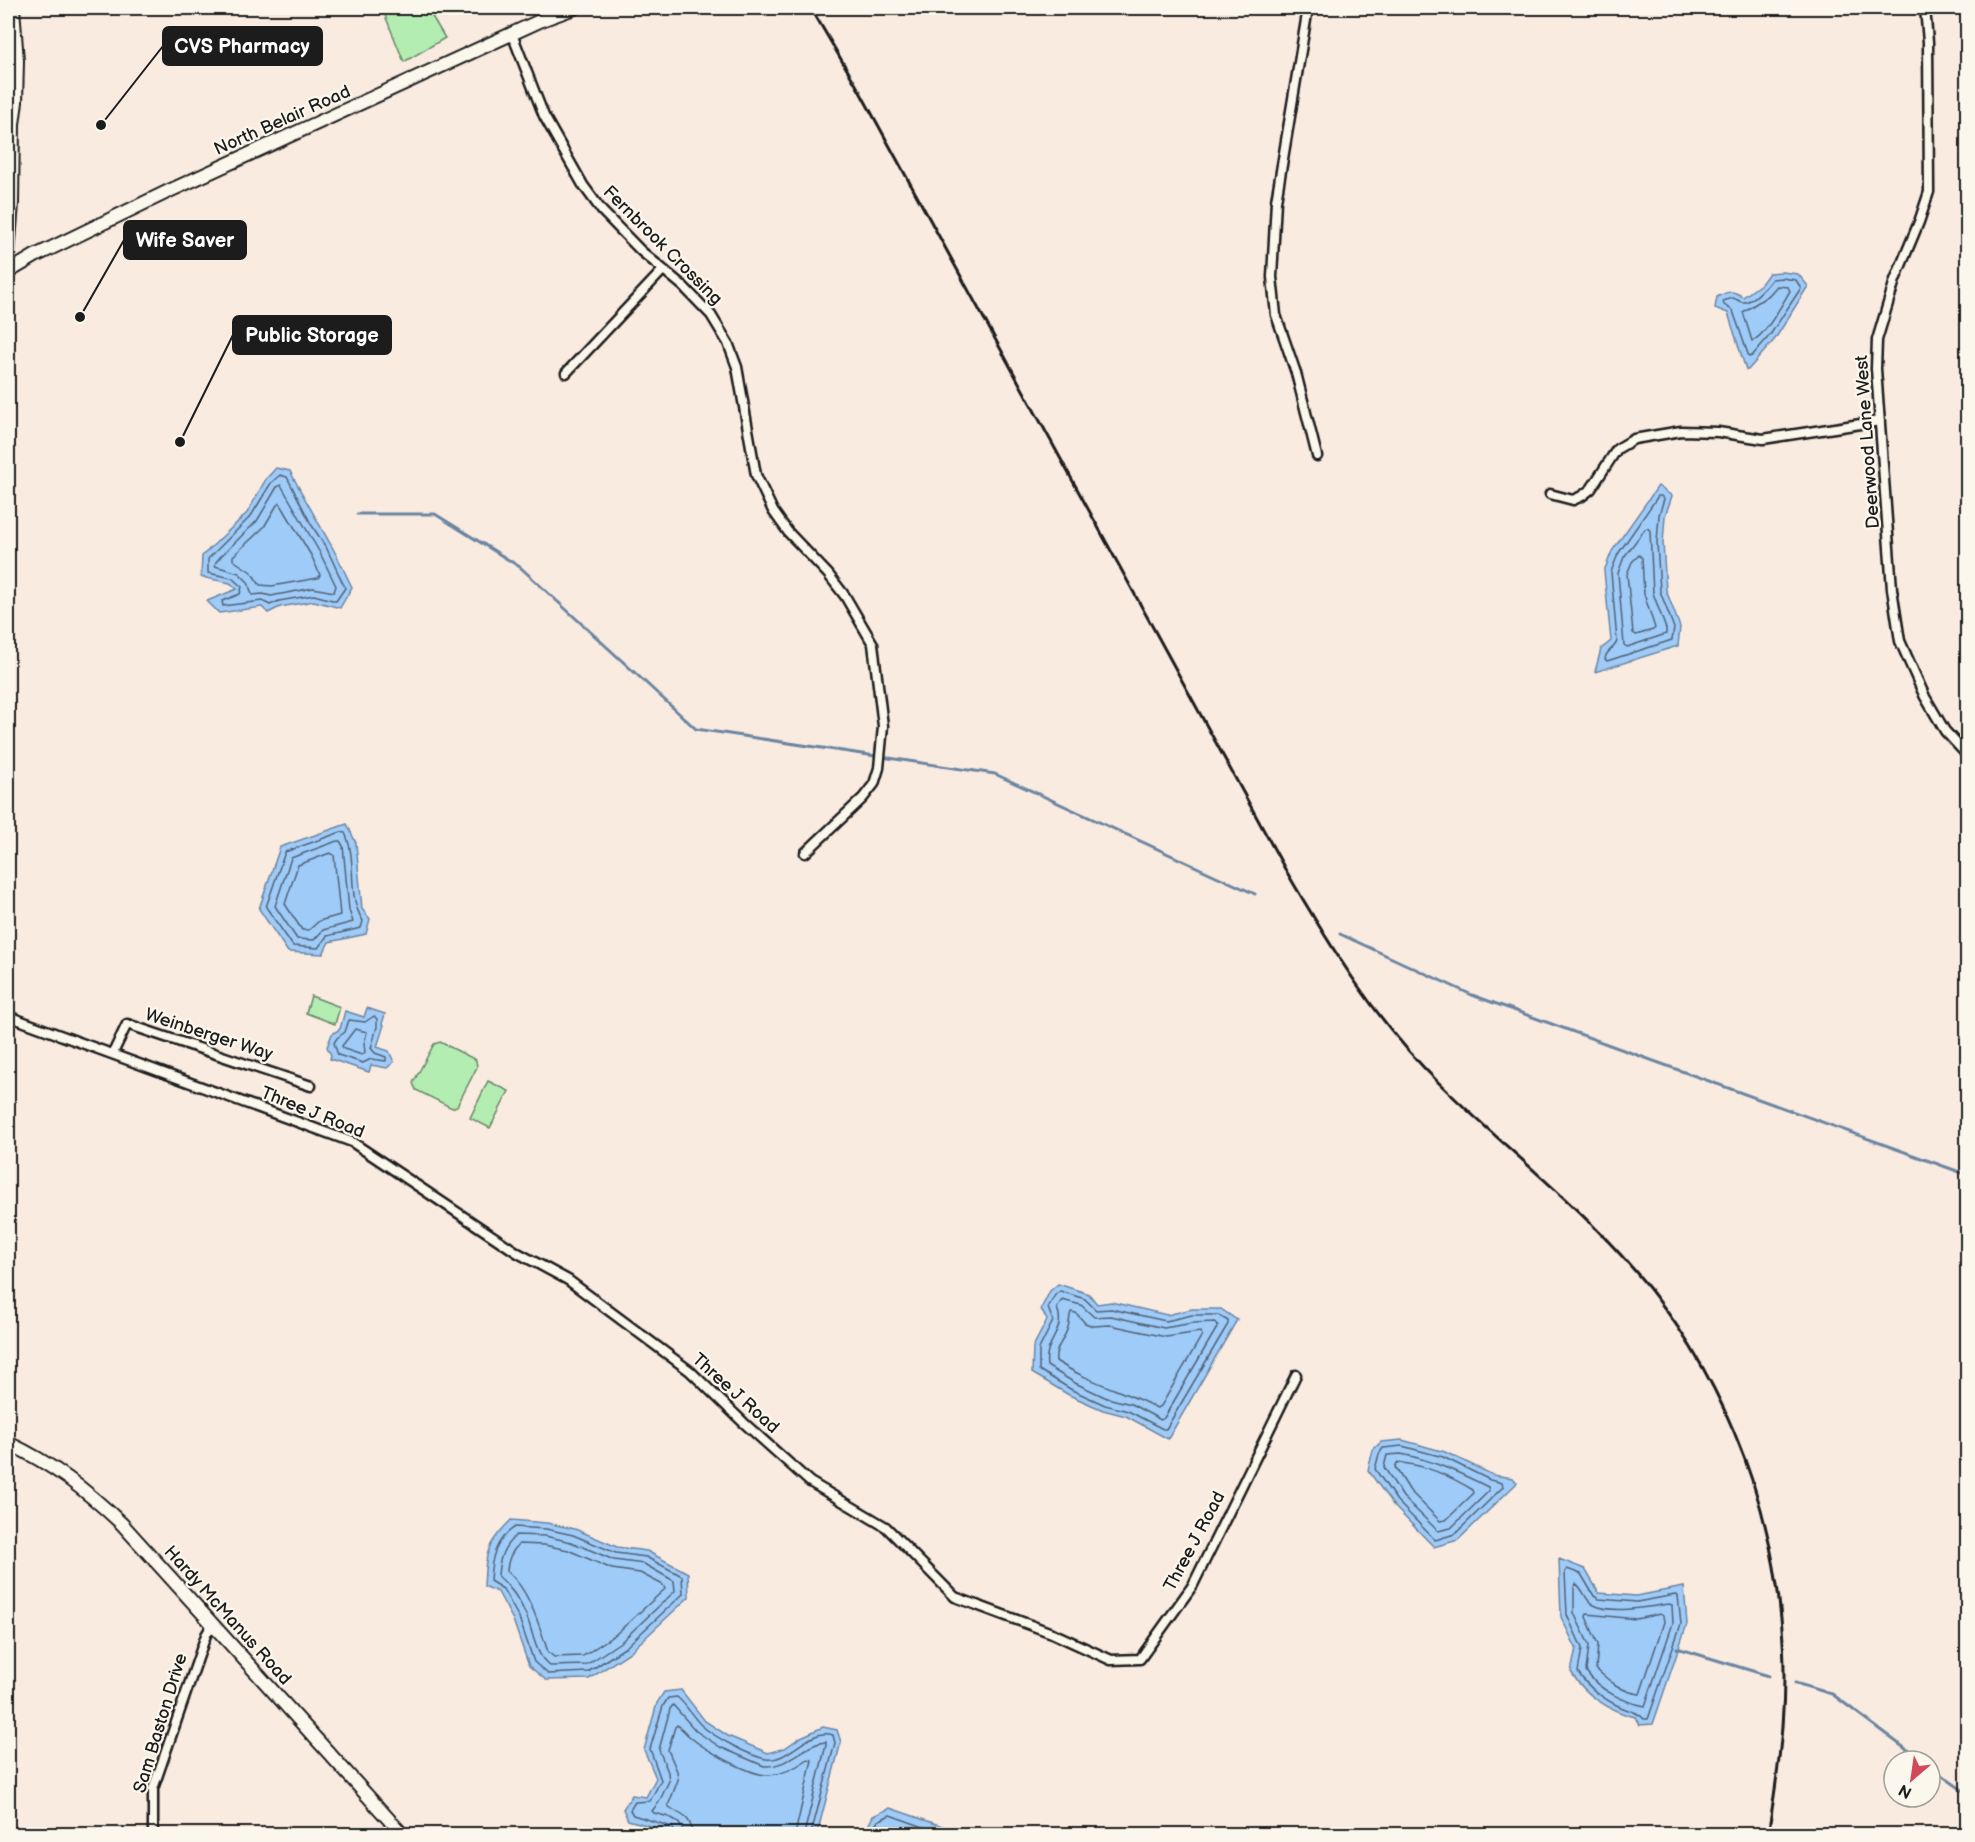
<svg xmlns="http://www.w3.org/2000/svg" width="1975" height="1842" font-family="'Balsamiq Sans',sans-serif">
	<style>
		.green { fill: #b3edb2; stroke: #688467; stroke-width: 1.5 }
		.water { fill: #9fcbf9; stroke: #6b85a1; stroke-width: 1.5 }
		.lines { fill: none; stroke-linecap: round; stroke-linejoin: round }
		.shore { stroke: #506274; stroke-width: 1.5 }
		.stream { stroke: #6b85a1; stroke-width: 3 }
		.street-casing { stroke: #1c1c1c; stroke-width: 13 }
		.secondary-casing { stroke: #1c1c1c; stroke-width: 16 }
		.street { stroke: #fbf7ec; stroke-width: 8 }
		.secondary { stroke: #fbf7ec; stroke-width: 12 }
		.rail { stroke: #1c1c1c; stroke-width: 3 }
		.labels { text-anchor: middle; stroke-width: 4.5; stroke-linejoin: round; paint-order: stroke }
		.street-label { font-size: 18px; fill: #1c1c1c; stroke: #fbf7ec }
		.leader { fill: none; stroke: #1c1c1c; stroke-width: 2 }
		.callout-dot { fill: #1c1c1c; stroke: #fbf7ec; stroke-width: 2 }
		.callout { fill: #1c1c1c; stroke: #1c1c1c; stroke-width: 2 }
		.callout-label { font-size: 20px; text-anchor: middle; font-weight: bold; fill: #fff }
	</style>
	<rect width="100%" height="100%" fill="#faebe1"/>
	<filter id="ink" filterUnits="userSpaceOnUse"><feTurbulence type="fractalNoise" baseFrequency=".0167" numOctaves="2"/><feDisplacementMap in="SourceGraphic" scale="12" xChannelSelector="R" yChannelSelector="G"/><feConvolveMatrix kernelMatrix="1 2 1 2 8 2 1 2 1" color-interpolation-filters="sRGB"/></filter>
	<g filter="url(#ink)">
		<path class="green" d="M382 8H427L445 38 404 62Z
			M311 996 340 1007 335 1024 306 1013Z
			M440 1042 476 1060 477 1067 457 1106 452 1108 416 1090 413 1083 434 1044Z
			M488 1081 509 1091 490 1128 470 1118Z"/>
		<path class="water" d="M1782 272 1798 274 1808 286 1775 339 1748 370H1746L1728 313 1715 308 1717 297C1728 291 1733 290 1743 297L1761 284 1769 273Z
			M276 468 290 471C303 496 317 520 331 545 339 559 345 573 352 587L340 608 314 601 280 607 268 613 262 607 219 613 207 601 237 589 230 583 201 577 202 556 247 513 266 479Z
			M1658 486 1672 496 1665 516 1663 543 1666 590 1680 627 1678 646 1595 672 1601 649 1611 641 1604 571 1612 551Z
			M347 824 356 843 362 909 370 919 366 934 329 942 323 954 288 952 259 909 280 847Z
			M367 1008 385 1014 382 1024 384 1025 377 1047 389 1051 394 1062 387 1068 371 1065 369 1072 330 1059 331 1055 327 1047 332 1034 340 1029 345 1011 364 1017Z
			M1058 1284 1089 1294 1097 1304 1111 1302 1167 1315 1192 1309H1221L1237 1320 1168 1439 1126 1416 1103 1410 1069 1395 1032 1373 1033 1347 1047 1320 1041 1309 1050 1291Z
			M1402 1440 1445 1452 1493 1475 1513 1478 1517 1483 1458 1540 1434 1547 1393 1505 1368 1470 1373 1450 1381 1442Z
			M511 1520 547 1523 575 1529 617 1547 647 1551 688 1573 689 1597 630 1652 589 1679 546 1680 529 1666 513 1620 498 1592 484 1586C486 1551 486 1545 511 1520Z
			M1559 1559 1585 1569 1599 1593 1636 1596 1684 1587 1687 1624 1653 1724 1639 1725 1635 1717C1609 1711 1585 1695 1571 1672L1576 1648 1561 1617Z
			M681 1690 705 1721 728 1736 768 1753 785 1748 801 1737 823 1727 837 1730 841 1742 817 1834H679L628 1820 623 1809 632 1795 646 1797 656 1778 644 1750 657 1703 664 1692Z
			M890 1808 942 1826 954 1834H864L873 1816Z"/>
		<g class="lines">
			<path class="shore" d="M1782 278 1796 280 1801 288 1770 335 1752 356 1749 357 1733 311 1724 305 1723 301 1733 298C1734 298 1741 302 1742 302 1751 304 1767 286 1772 279Z
				M1777 286 1788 287 1790 291C1782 304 1765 336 1752 341L1743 312 1769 295Z
				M280 475 287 477 311 524 327 549 345 588 336 601 314 595 279 601 270 605 262 601 223 606 222 601 240 594 242 587 232 578 208 573V559L251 516 271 483Z
				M281 485 320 553 336 586 334 592 313 588 271 596 263 594 252 595 248 582 239 573 215 566 216 562 221 556 257 521 277 487Z
				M1658 496H1661L1664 499 1659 515 1657 543 1660 591 1674 628 1672 640 1607 661 1605 659C1606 650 1615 649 1617 641L1611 572 1618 554Z
				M280 503 312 557 320 575 318 578 272 586 260 585 251 572 233 560V556L264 527 277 505Z
				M1648 528 1650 531 1653 593 1666 629V634L1627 647 1624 645 1618 573 1624 557 1645 529Z
				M1639 555 1642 558 1644 594 1655 628 1653 630 1636 635 1633 633 1627 574 1632 562Z
				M341 832 345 833C358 860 346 895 363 921L361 928 327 936 318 948 293 946 266 907 285 852Z
				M337 841H340L343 846 349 910 353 922 323 930 314 940 297 939 275 906 291 858Z
				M330 853 334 855 340 915 319 921 309 930H302L285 904 298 865Z
				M374 1016 377 1019V1027L371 1048 375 1053 386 1057V1061L371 1059 363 1063 338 1055 334 1043 337 1038 345 1032 349 1020 365 1022Z
				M355 1029 367 1032 364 1044 365 1052 362 1055 344 1049 342 1046Z
				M1060 1291 1085 1299 1096 1310 1111 1309 1166 1321 1192 1315H1218L1228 1321V1324L1166 1429H1163L1128 1411 1105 1405 1072 1390 1039 1370V1349L1053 1321 1048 1308 1055 1295Z
				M1062 1300 1081 1305 1094 1317 1111 1316 1164 1328 1193 1323 1215 1322 1218 1326 1164 1418 1161 1420 1131 1404 1107 1398 1075 1383 1047 1366C1043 1341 1067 1332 1057 1308Z
				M1071 1312 1076 1313 1085 1323 1093 1326 1110 1325 1166 1337 1200 1332 1202 1335 1161 1406 1157 1408C1124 1391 1088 1382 1056 1361 1054 1348 1065 1339 1068 1327 1070 1321 1069 1317 1071 1312Z
				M1402 1446 1443 1457 1490 1480 1502 1483 1503 1487 1455 1534 1435 1540 1397 1501 1375 1469 1379 1454 1383 1448Z
				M1401 1454C1432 1460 1460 1473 1488 1487L1489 1491 1451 1528 1438 1531 1403 1497 1384 1467 1387 1455Z
				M1397 1463C1422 1463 1452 1477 1473 1490L1474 1493 1446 1520 1440 1521 1410 1491 1395 1467Z
				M515 1527 546 1529 573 1535 616 1553 646 1557 682 1576 683 1594 626 1647 588 1672 548 1674 534 1662 519 1618 503 1589 490 1581C491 1558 495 1540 515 1527Z
				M516 1535 545 1536 571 1542 614 1560 644 1564 674 1581 675 1591 622 1641 586 1665 550 1666C534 1654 534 1633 526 1615 519 1599 510 1586 498 1576 499 1558 503 1547 516 1535Z
				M519 1544 544 1545 568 1550 612 1569 640 1573 663 1585 665 1589 616 1634 583 1656 554 1657 548 1652C539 1625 530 1591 507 1571 508 1559 511 1552 519 1544Z
				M1567 1569 1581 1574 1594 1596 1599 1599 1637 1602 1675 1595 1678 1596 1681 1624 1648 1719H1644C1637 1711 1632 1712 1623 1708 1606 1701 1588 1688 1578 1672L1582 1648 1567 1615 1565 1572Z
				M1576 1584C1584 1589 1585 1601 1594 1605 1611 1614 1650 1607 1669 1604L1672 1605 1673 1623 1645 1706C1624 1702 1598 1690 1586 1671L1589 1645 1574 1613V1587Z
				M1587 1614 1636 1619 1660 1614 1663 1616 1664 1622 1640 1694C1623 1693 1608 1680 1596 1669L1598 1644 1586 1617Z
				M676 1834 672 1827 633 1815 630 1810 635 1802 650 1801 661 1780 650 1749 663 1706 668 1698 677 1697C686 1704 692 1716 701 1725 713 1736 749 1756 766 1759 789 1763 809 1727 833 1735L835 1743 811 1834
				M683 1834C682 1818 668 1817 654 1813L652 1811 659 1802 669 1781 668 1772 659 1750 670 1709 673 1705 696 1731 720 1747 764 1766C789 1768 805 1743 826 1742V1745L804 1834
				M692 1834C691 1814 680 1816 668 1806L678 1780 677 1771 668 1750 675 1727 677 1725C682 1728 685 1733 690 1737 704 1749 752 1777 770 1775 784 1774 797 1767 808 1759L812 1760 795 1834
				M870 1834 878 1821 890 1815 943 1834"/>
			<path class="stream" d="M357 514H435L520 567 696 729 995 774 1255 894
				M1340 934 1472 995 1968 1175
				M1677 1648 1769 1676
				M1795 1683 1832 1694 1922 1761
				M1930 1767 1968 1794"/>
			<defs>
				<path id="street" d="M1308 8 1276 201 1272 277 1276 315 1296 373 1317 456
					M1925 8 1928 42 1929 192 1919 222 1895 280 1877 340 1876 369 1892 589 1900 641 1925 697 1945 731 1968 756
					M512 34 544 116 583 185 602 211 641 251 683 286 711 315 728 343 737 367 756 475 773 511 788 532 828 574 845 596 873 644 883 726 879 768 874 784 863 798 805 853
					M566 373 663 270
					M1550 494 1573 500 1582 496 1591 489 1617 449 1634 439 1681 431 1718 432 1763 439 1880 421
					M8 1016 352 1142 518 1253 568 1280 690 1371 744 1423 810 1482 886 1527 955 1597 1052 1633 1111 1660 1140 1659 1193 1585 1296 1375
					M113 1053 127 1024 311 1086
					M153 1834V1789L206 1635 212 1625"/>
				<path id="secondary" d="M8 254 12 203 13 124 16 102 17 61 13 8
					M8 272 35 256 169 191 544 19 574 8
					M8 1443C53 1464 86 1490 122 1524L402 1834"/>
			</defs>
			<use href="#street" class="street-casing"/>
			<use href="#secondary" class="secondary-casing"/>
			<use href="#street" class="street"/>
			<use href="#secondary" class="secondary"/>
			<path class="rail" d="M811 8 859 90 1285 869C1330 946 1376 1022 1441 1085 1505 1148 1577 1203 1635 1271 1718 1367 1769 1492 1781 1618 1789 1690 1780 1764 1768 1834"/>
		</g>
	</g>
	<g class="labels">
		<g class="street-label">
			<text transform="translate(282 120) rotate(-24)" y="6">North Belair Road</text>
			<text transform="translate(663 245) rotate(45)" y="6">Fernbrook Crossing</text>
			<text transform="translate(1867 442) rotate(-94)" y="6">Deerwood Lane West</text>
			<text transform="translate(209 1034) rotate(18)" y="6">Weinberger Way</text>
			<text transform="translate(313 1112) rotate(22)" y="6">Three J Road</text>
			<text transform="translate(736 1393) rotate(42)" y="6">Three J Road</text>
			<text transform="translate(1194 1541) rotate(-62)" y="6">Three J Road</text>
			<text transform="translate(228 1615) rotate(48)" y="6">Hardy McManus Road</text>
			<text transform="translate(160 1723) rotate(-73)" y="6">Sam Baston Drive</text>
		</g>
	</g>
	<path class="leader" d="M101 125L163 46M80 317L124 240M180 442L233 335"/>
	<g class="callout-dot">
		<circle cx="101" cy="125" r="6"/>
		<circle cx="80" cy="317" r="6"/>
		<circle cx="180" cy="442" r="6"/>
	</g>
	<g class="callout">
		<rect x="163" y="27" width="159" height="38" rx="6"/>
		<rect x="124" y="221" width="122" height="38" rx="6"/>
		<rect x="233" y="316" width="158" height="38" rx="6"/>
	</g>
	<g class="callout-label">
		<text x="242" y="53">CVS Pharmacy</text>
		<text x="185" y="247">Wife Saver</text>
		<text x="312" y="342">Public Storage</text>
	</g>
	<rect width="1975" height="1842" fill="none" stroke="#fbf7ec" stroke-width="30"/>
	<rect x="15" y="15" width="1945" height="1812" fill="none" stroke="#1c1c1c" stroke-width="2" filter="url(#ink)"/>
	<g transform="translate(1912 1779) rotate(209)"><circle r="28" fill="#fbf7ec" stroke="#a29f99" stroke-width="1.5"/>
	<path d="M0-4.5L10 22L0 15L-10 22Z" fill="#d1495b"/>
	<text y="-9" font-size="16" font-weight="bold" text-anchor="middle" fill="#1c1c1c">N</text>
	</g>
</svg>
